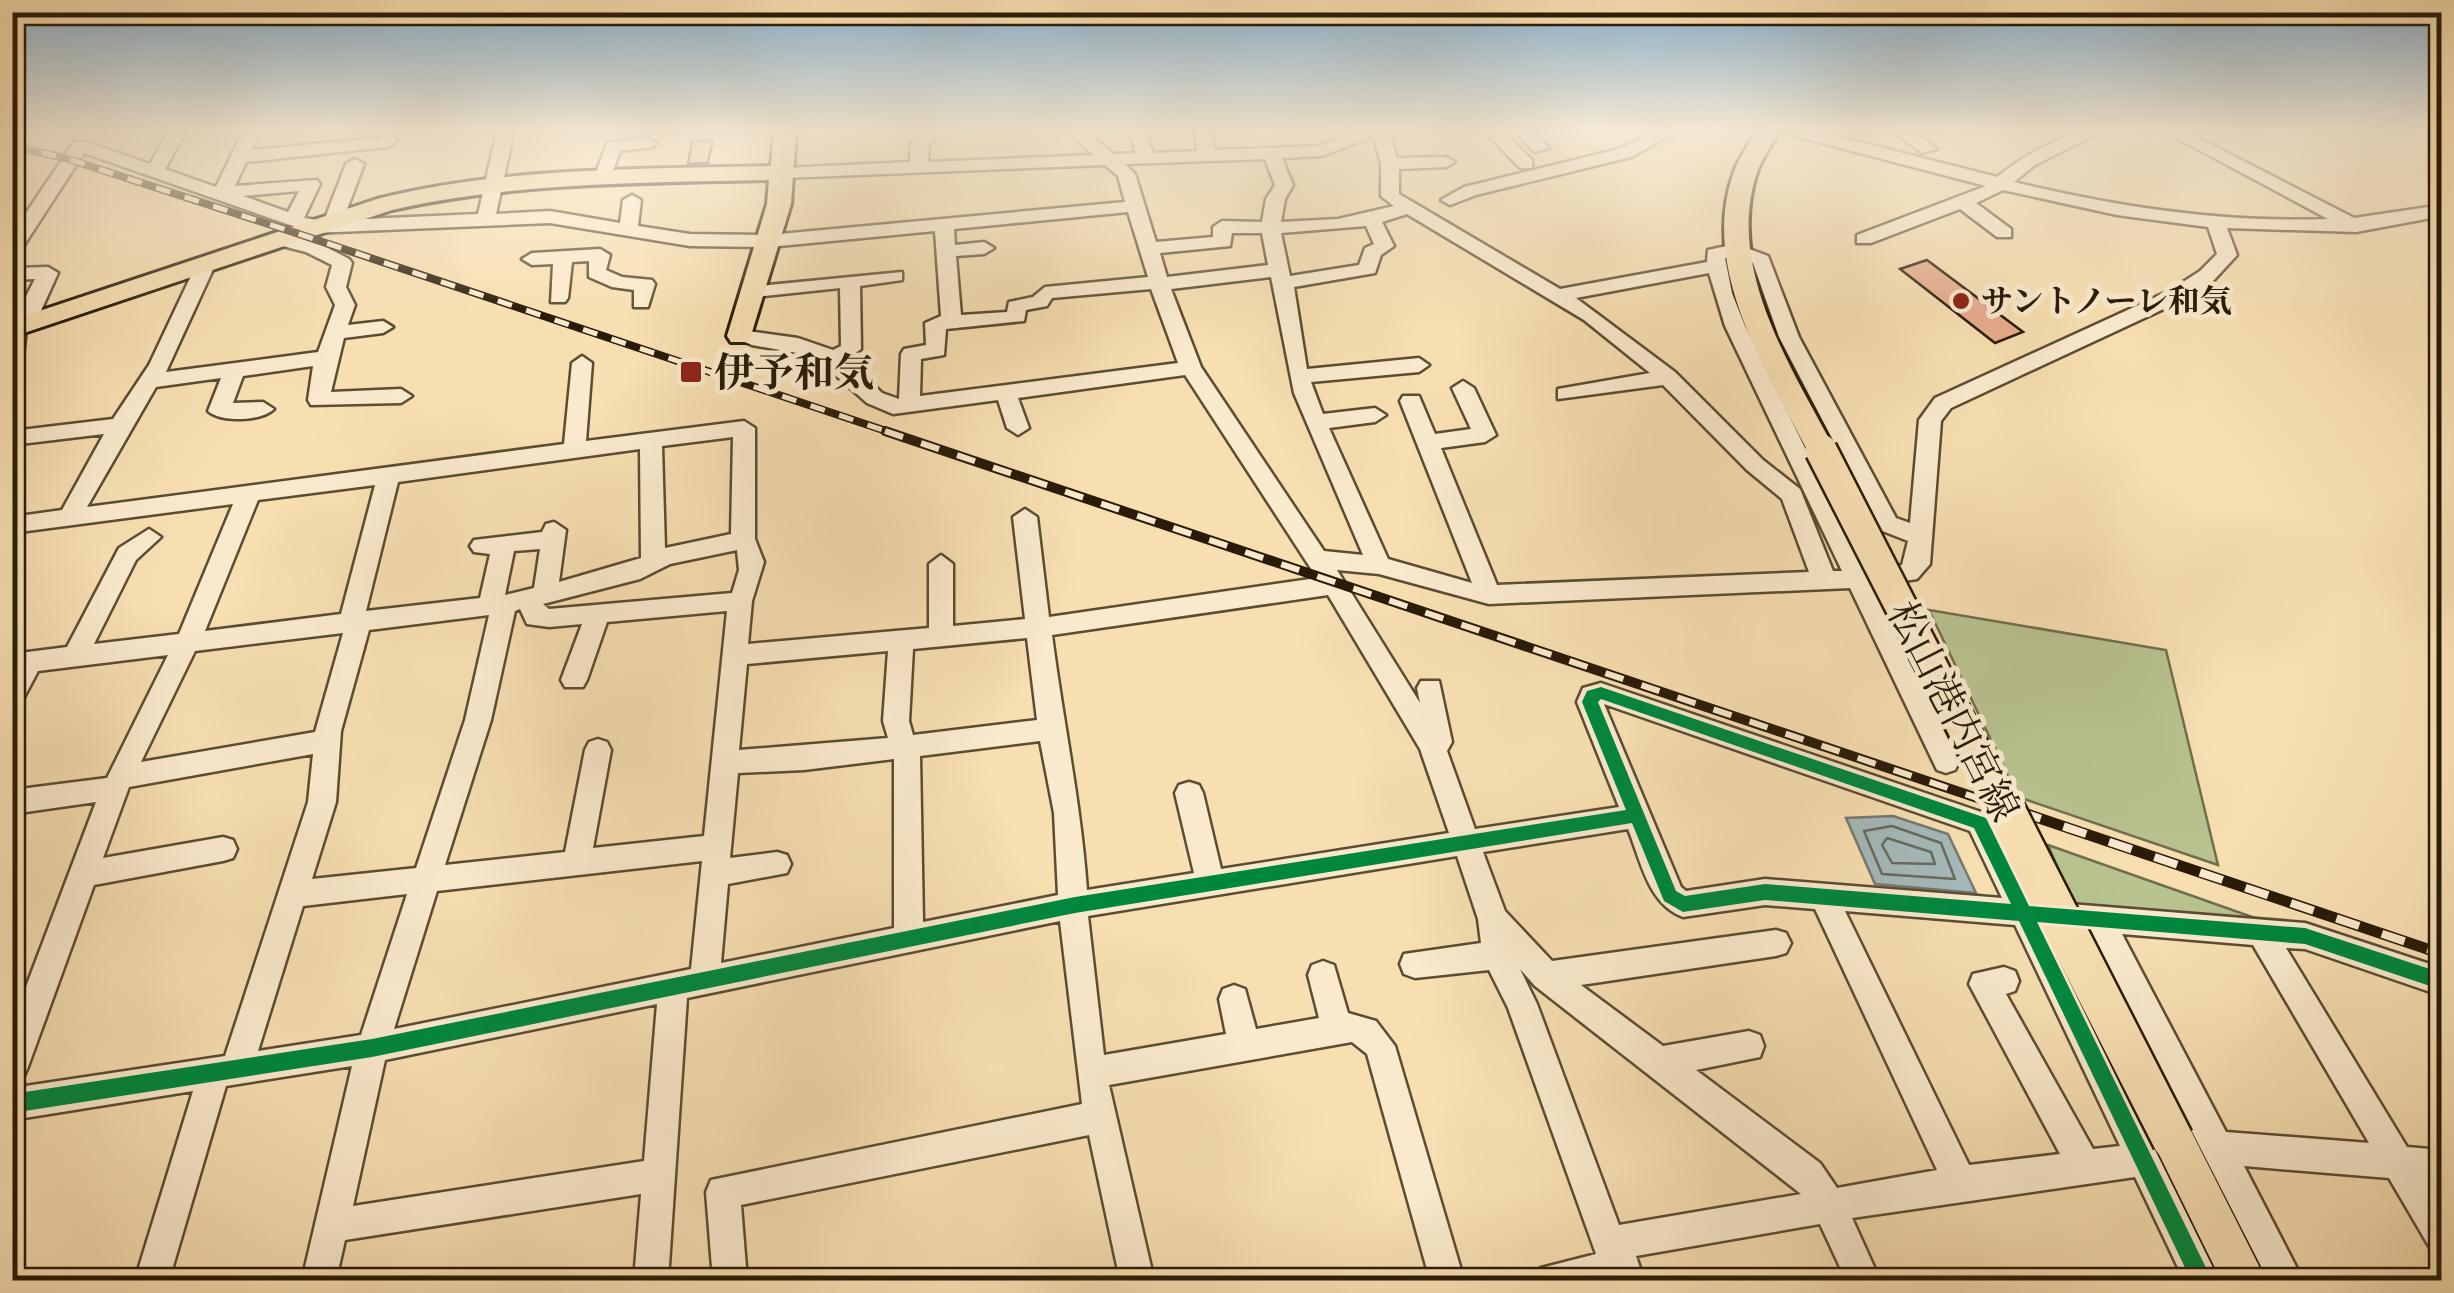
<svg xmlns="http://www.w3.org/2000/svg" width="2454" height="1293" font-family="'EB Garamond','Noto Serif JP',serif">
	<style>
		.green { fill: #b8c38f; stroke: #706f4c; stroke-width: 2.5 }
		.water { fill: #a4b9b9; stroke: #737a72; stroke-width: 2.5 }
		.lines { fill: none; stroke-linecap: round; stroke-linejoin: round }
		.shore { stroke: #666a60; stroke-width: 2.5 }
		.building { fill: #e7ad8f; stroke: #291b08; stroke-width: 2.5 }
		.minor-casing { stroke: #5c4c32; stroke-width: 5 }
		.major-casing { stroke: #291b08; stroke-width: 6 }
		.minor { fill: #faeacd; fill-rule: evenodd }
		.major { fill: #f7dfb2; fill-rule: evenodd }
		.rail-far2-casing { stroke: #291b08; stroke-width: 8 }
		.rail-far1-casing { stroke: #291b08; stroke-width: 10 }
		.rail-casing { stroke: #291b08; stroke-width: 11 }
		.rail-far2 { stroke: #faeacd; stroke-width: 5; stroke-dasharray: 15; stroke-linecap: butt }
		.rail-far1 { stroke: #faeacd; stroke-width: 6; stroke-dasharray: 19; stroke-linecap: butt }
		.rail { stroke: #faeacd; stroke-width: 8; stroke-dasharray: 24; stroke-linecap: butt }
		.major-bridge-far1-casing { stroke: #291b08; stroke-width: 36; stroke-linecap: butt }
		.major-bridge-casing { stroke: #291b08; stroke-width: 45; stroke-linecap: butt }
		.major-bridge-far1 { stroke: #f7dfb2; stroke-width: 31 }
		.major-bridge { stroke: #f7dfb2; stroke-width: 40 }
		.cycleway-casing { stroke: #faeacd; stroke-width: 6 }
		.cycleway { fill: #00873e; fill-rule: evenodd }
		.poi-dot { fill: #8f2418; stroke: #faeacd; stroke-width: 4 }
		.labels { text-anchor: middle; stroke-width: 10; stroke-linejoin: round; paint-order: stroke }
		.far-poi-label { font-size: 32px; font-weight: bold; fill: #291b08; stroke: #faeacd; text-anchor: start }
		.poi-label { font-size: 40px; font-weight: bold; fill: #291b08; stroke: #faeacd; text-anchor: start }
		.street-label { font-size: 40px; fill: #291b08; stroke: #faeacd }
	</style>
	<rect width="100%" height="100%" fill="#f7dfb2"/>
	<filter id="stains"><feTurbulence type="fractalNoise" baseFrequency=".002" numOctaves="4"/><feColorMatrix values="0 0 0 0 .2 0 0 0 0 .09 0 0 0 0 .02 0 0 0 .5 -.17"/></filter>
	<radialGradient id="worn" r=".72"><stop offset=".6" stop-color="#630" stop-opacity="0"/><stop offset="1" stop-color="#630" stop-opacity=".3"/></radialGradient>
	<path class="green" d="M1929 610 2166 650 2218 865 2018 797Z
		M2048 845 2292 931 2078 916Z"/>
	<path class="water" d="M1893 816 1948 834 1976 893 1875 884 1846 818Z"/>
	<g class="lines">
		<path class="shore" d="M1892 826 1941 843 1955 879 1882 874 1864 831Z
			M1887 838 1931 852 1935 864 1892 863 1882 845Z"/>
	</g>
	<path class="building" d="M713 140 708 163 688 164 692 141Z
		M1927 260 2023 332 1995 343 1900 269Z"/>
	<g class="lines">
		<defs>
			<path id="minor" d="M169 131H186L165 169 216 187 243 131H260L251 150 380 138 382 131H398L396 142 387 147 246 162 235 186 317 180 320 184 304 218 324 221 346 164 355 159 364 164 343 220 478 214 497 131H514L496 214 550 211 620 223 623 200 632 195 641 200 638 226 690 234 769 235 1125 202 1118 176 1105 165 784 178 775 173 784 168 910 162 911 143 924 131H943L929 145 928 162 1093 155 1067 131H1085L1113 154 1136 153 1129 131H1145L1153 153 1197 151 1195 131H1211L1215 150 1319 146 1356 131H1389L1397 158 1446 157 1455 162 1446 167 1399 169V194L1560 289 1707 262 1708 250 1736 244 1768 256 1799 337 1896 518 1910 523 1919 420 1935 398 2169 291 2200 271 2217 254 2208 227 2117 215 2003 190 1976 203 2011 229V237H1997L1960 209 1871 243H1857V235L1986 186 1791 135 1789 131H1816L1997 177C2027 154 2063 131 2102 131L2035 165 2014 182C2117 207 2222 223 2328 219L2164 131H2185L2354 218 2442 205V216L2356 232 2227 228 2237 255 2214 280 2183 300 1951 408 1941 421 1930 564 1917 579 1873 586 1959 762 1955 770 1946 773 1937 770 1850 588 1489 604 1379 574 1337 570 1420 703 1417 688 1421 681H1439L1452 742 1447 751 1475 829 1619 807 1577 702 1583 688 1601 683 1990 815 2033 901 2305 923 2442 968V996L2305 949 2286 948 2407 1147 2442 1150V1182L2428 1181 2442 1203V1253L2430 1248 2389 1178 2244 1166 2303 1280H2268L2090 932 2046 928 2219 1280H2184L2135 1177 1852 1218 1880 1280H1846L1820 1224 1636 1256 1644 1280H1536L1541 1268 1596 1254 1508 1008 1489 970 1415 978 1404 974 1400 964 1404 954 1481 943 1478 919 1457 856 1088 916 1104 1055 1226 1034 1219 999 1223 989 1234 985 1245 989 1256 1029 1319 1018 1308 975 1312 965 1323 961 1334 965 1348 1013 1376 1021 1395 1046 1464 1280H1430L1367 1054 1352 1042 1109 1085 1154 1280H1120L1089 1135 741 1205 747 1280H713L706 1192 711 1180 1082 1104 1060 921 687 998 668 1280H634L641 1194 345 1240 336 1280H302L352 1066 226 1086 169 1280H135L193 1091 12 1120V1088L225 1056 308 802 313 754 129 787 103 858 223 837 233 840 237 849 233 858 223 861 94 885 28 1067 23 1078 12 1082V1024L96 802 12 814V790L107 778 168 655 38 671 21 703 12 706V654L67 647 119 548 149 529 161 537 136 560 94 644 179 634 233 504 12 533V517L62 510 104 434 12 445V431L113 419 149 365 199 259 206 257 216 263 166 372 318 352 335 305 326 287 332 265 306 252 271 243V235L278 233 320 244 349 259 352 263 346 287 355 305 348 325 383 321 393 327 383 333 344 338 331 392 401 389 412 396 401 403 311 405 308 400 313 366 243 376 233 403 263 402 274 409C262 421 221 423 208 411L221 378 156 387 87 507 564 444 572 363 582 356 592 363 586 441 744 421 755 428V539L764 562 752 601 748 644 929 628V564L941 555 953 564V626L1025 619 1013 517 1025 509 1037 517 1049 617 1317 578 1185 375 1018 398 1029 428 1018 435 1007 428 998 400 893 414 867 403 814 356 752 345 730 336 740 330 798 338 833 350 841 346 840 288 755 297 745 291 748 287 902 272V280L860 286 861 349 847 359 882 393 899 399 901 354 904 349 926 345 925 323 941 316 935 231 769 247 690 246 550 223 313 233 84 153 19 253 12 255V234L74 142H86L150 164ZM1374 136 1381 164V196L1394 206 1338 219 1281 222 1285 199 1293 185 1282 158 1322 156ZM1265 159 1275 185 1266 199 1262 222 1222 221 1213 227V237L1156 242 1135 174 1125 164ZM299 191 288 212 243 196ZM1128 212 1148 277 1045 287 1033 297 1009 302 1007 312 961 315 956 256 984 254 994 248 984 242 955 245 954 229ZM1407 214 1584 320 1650 373 1558 389V399L1663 385 1747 470 1782 499 1809 572 1497 585 1441 448 1485 442 1496 435 1474 388 1463 381 1452 388 1471 429 1435 434 1419 396H1403L1400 401 1472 583 1388 559 1329 428 1375 422 1386 415 1375 408 1323 414 1311 382 1419 372 1429 365 1419 358 1307 369 1294 287 1375 273 1381 255 1394 246 1382 222ZM1366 226 1374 244 1365 248 1359 265 1290 276 1281 233ZM1232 233H1262L1268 265 1167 277 1160 253 1230 246ZM1734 256 1753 263 1779 337 1880 530 1908 541 1902 565 1865 570 1745 326 1732 293 1725 258ZM1709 273 1725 326 1842 571H1833L1800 489 1763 460 1675 372 1576 298ZM1271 277 1294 393 1363 555 1324 551 1201 367 1171 289ZM1151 289 1178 363 920 396 921 359 944 355 946 329 1024 321 1026 310 1047 306 1052 298ZM733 437 731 534 665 548 662 446ZM640 449 641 558 559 582 566 530 554 522 546 524 542 532 474 540 470 546 474 552 490 554 480 598 366 611 398 482ZM375 485 341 614 205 631 258 500ZM540 549 534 588 505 595 514 551ZM737 550 739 570 732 593 549 609 543 604 640 579 670 564ZM1328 595 1420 749 1449 833 1221 869 1203 793 1199 785 1189 782 1179 785 1175 793 1194 873 1087 890C1081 804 1063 721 1052 635ZM520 609 527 624 549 627 582 624 561 680 565 687H583L587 680 607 622 727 611 704 836 593 848 611 750 607 742 598 739 589 742 585 750 565 852 445 865 491 720 515 611ZM489 615 465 720 416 868 312 879 336 802 341 731 369 630ZM343 633 315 732 141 762 195 651ZM1027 638 1037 720 913 735 909 721 913 649ZM888 651 883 721 888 738 739 750 747 664ZM1604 704 1970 831 2002 898 1765 879 1686 891 1681 887ZM1040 741 1054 813 1058 895 923 922 920 756ZM894 759V928L721 963 728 884 787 873 791 864 787 855 777 852 730 858 738 773 804 770ZM1628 829C1641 861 1648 904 1683 917L1765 905 1815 909 1937 1170 1837 1188 1820 1163 1696 1070 1760 1057 1764 1046 1760 1035 1749 1031 1663 1046 1581 985 1776 956 1786 953 1791 943 1786 933 1776 930 1552 961 1505 911 1483 852ZM702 861 691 969 394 1029 437 891ZM407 894 361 1035 258 1051 303 906ZM1845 911 2015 925 2120 1146 2093 1149 2006 994 2015 991 2019 981 2015 971 2004 967 1973 974 1969 984 2060 1154 1969 1165ZM2122 934 2253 945 2369 1143 2226 1132ZM1520 969 1535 986 1801 1194 1619 1225 1537 1004ZM657 1004 644 1161 353 1206 385 1060Z
				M1484 131H1502L1532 160V168H1520Z
				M1515 131H1533L1549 148 1534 152Z
				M1656 131H1678L1631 157 1476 195 1450 205 1441 200 1464 187 1619 149Z
				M1893 131H1913L1937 149 1922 153Z
				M647 138 656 143 653 147 620 151 609 182H597L594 178 607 143Z
				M600 249 610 255 606 270 622 277 652 280 655 284 648 307H634V290L612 287 589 277V261L572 262 568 298 565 302H551L553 264 532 265 522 259 532 253Z
				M48 267 58 273 35 324 26 330 22 365 12 372V323L35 279 12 280V268Z"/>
			<path id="major" d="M774 131H796L791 204 749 342H731L727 336 767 204 769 180C642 183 516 182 392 210L12 337V320L377 199C506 167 638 169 771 166Z
				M1757 131H1779C1772 144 1762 158 1757 172 1725 269 1792 368 1835 450L1821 460 1807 450C1765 368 1699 267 1734 172 1739 158 1749 144 1757 131Z
				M2173 1119 2188 1125 2266 1280H2221L2152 1140 2158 1125Z"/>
		</defs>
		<use href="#minor" class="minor-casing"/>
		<use href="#major" class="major-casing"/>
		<use href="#minor" class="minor"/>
		<use href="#major" class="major"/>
		<defs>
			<path id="rail-far2" d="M12 146 65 158 296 233 892 433"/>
			<path id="rail-far1" d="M885 431 2025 814"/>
			<path id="rail" d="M2018 811 2442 954"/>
		</defs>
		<use href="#rail-far2" class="rail-far2-casing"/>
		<use href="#rail-far1" class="rail-far1-casing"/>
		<use href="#rail" class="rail-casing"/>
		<use href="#rail-far2" class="rail-far2"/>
		<use href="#rail-far1" class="rail-far1"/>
		<use href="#rail" class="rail"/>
		<defs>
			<path id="major-bridge-far1" d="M1821 450 2007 814"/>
			<path id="major-bridge" d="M2005 811 2173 1140"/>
		</defs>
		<use href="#major-bridge-far1" class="major-bridge-far1-casing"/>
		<use href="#major-bridge" class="major-bridge-casing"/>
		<use href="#major-bridge-far1" class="major-bridge-far1"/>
		<use href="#major-bridge" class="major-bridge"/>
		<defs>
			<path id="cycleway" d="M1601 687 1986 818 2029 906 2305 928 2442 973V990L2305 944 2037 922 2212 1280H2191L2019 921 1765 900 1683 912 1664 901 1632 823 1075 913 372 1057 12 1113V1094L372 1039 1075 897 1626 810 1582 702 1587 691ZM1601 699 1974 828 2011 904 1765 884 1685 896 1676 891 1598 702Z"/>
		</defs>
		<use href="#cycleway" class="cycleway-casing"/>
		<use href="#cycleway" class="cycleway"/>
	</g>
	<linearGradient id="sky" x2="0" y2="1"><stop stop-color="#8db6d5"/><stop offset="0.42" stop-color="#fbf1dc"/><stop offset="1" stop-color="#fbf1dc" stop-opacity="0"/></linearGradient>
	<rect width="2454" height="312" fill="url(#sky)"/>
	<g class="poi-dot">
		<circle cx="1961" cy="301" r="10"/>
		<rect x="679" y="360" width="24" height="24" rx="5"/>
	</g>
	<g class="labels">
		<g class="far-poi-label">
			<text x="1981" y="312">サントノーレ和気</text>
		</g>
		<g class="poi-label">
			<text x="714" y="386">伊予和気</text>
		</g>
		<g class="street-label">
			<text transform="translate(1954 711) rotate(63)" y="14">松山港内宮線</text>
		</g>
	</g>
	<rect width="2454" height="1293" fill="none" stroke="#f7dfb2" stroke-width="50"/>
	<rect x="15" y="15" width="2424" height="1263" fill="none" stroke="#291b08" stroke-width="5"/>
	<rect x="25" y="25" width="2404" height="1243" fill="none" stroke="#291b08" stroke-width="2.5"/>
	<rect width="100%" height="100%" filter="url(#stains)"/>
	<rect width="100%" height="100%" fill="url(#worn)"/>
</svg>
